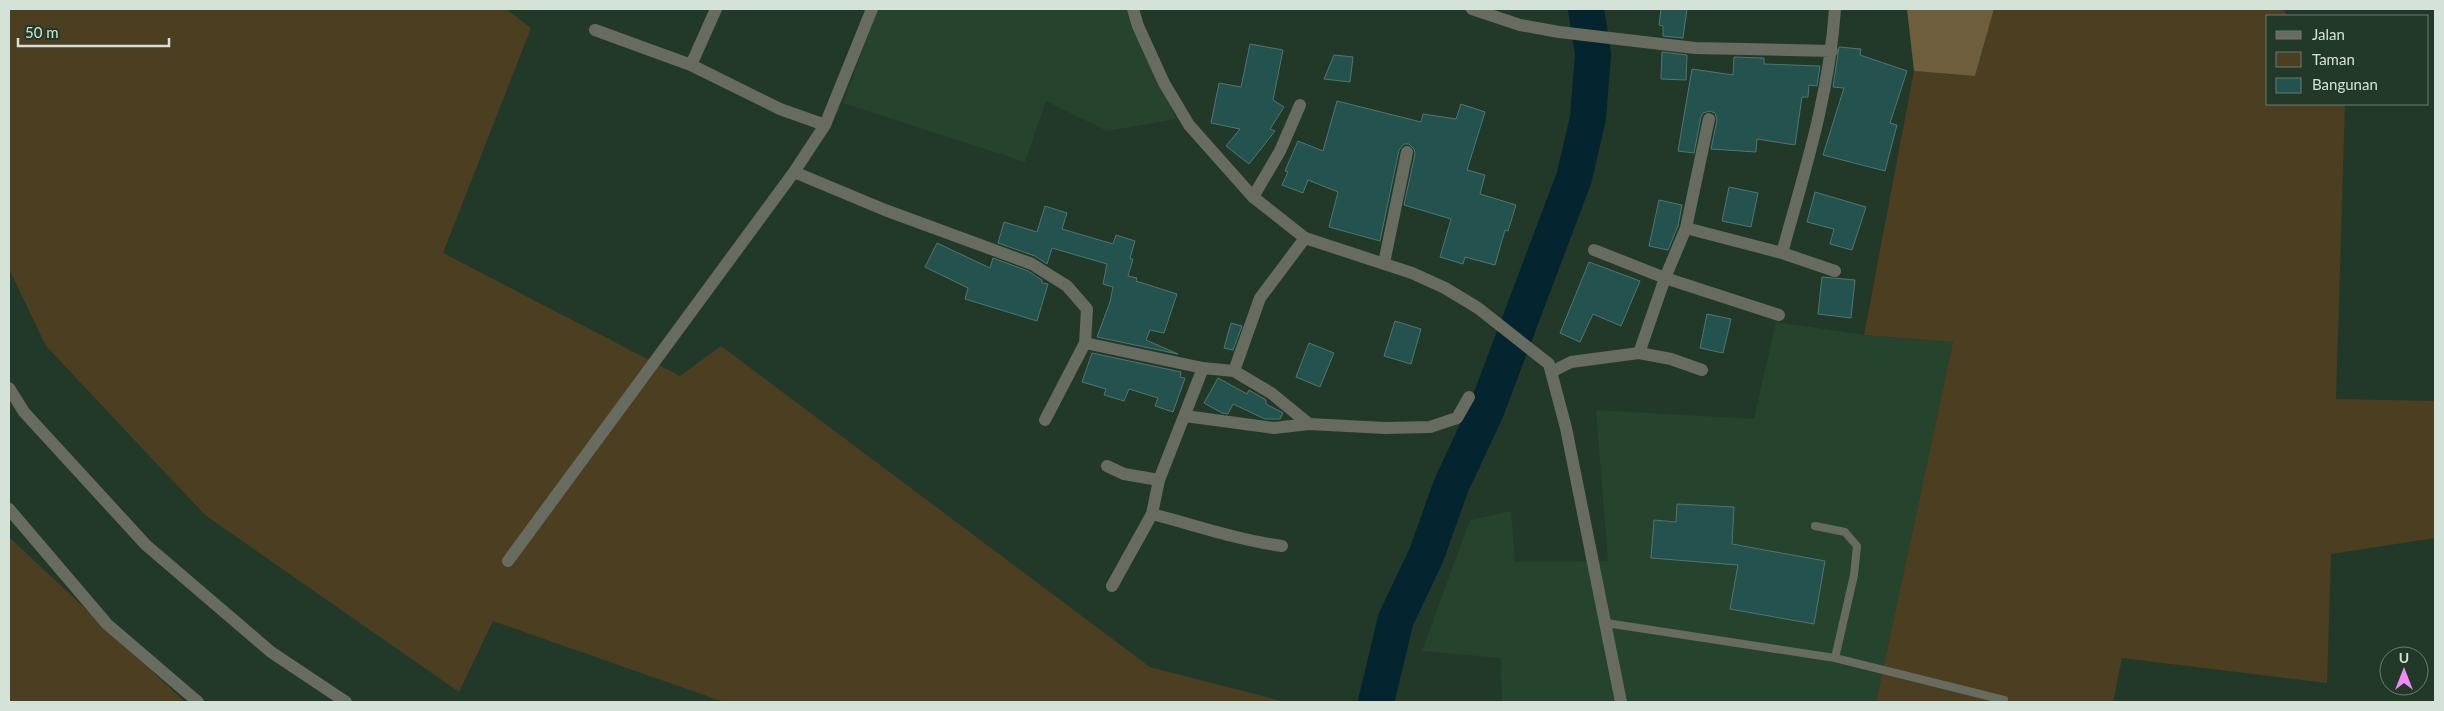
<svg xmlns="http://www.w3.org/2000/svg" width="2444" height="711" font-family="Lato,sans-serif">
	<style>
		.built { fill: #26432e }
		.green { fill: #4c3e20 }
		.forest { fill: #6e5e3e }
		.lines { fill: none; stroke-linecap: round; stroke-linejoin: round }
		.river { stroke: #04252f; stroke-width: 36 }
		.building { fill: #24534f; stroke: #517571 }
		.service { stroke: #686b5f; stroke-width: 8 }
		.minor { stroke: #686b5f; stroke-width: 12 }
		.tertiary { stroke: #686b5f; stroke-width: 12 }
	</style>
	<rect width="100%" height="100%" fill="#223929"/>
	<path class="built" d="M878 9H1132L1176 119 1107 131 1046 101 1025 162 843 103Z
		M1776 322 1864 335 1953 342 1876 702H1502L1501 658 1422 651 1470 520 1511 511 1515 562 1608 561 1596 410 1754 419Z"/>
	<path class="green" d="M9 9H506L531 28 443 253 680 376 721 346 1150 667 1286 702H724L493 621 459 692 205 515 46 346 9 269Z
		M1994 9H2283L2288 16H2268V104H2345L2336 399 2435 401V538L2331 554 2327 683 2122 658 2113 702H1876L1953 342 1864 335 1914 71 1975 76Z
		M9 537 185 702H9Z"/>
	<path class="forest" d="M1907 9H1994L1975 76 1914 71Z"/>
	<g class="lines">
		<path class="river" d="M1376 702 1396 619 1426 556 1451 486 1486 411 1574 178 1588 118 1593 54 1586 9"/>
	</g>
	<path class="building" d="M1661 9H1687L1683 38 1663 36V26L1659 25Z
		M1250 44 1283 50 1273 100 1284 107 1270 129 1275 131 1249 164 1226 146 1240 129 1211 123 1219 83 1241 87Z
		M1839 47 1861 49 1860 55 1907 71 1890 123 1897 125 1885 171 1823 155 1844 88 1833 87Z
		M1662 52 1687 55 1686 80 1661 79Z
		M1334 55 1353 57 1350 82 1324 79Z
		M1734 57 1764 58V64L1820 66 1817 86 1809 85 1808 97H1802L1795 145 1757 139 1756 152 1711 149 1717 120 1715 113 1710 111 1703 113 1701 117 1694 153 1678 151 1692 69 1733 75Z
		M1337 101 1421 122 1423 114 1456 119 1461 104 1485 112 1467 170 1485 175 1480 194 1516 205 1508 231 1505 230 1495 265 1465 257 1463 264 1440 257 1451 219 1404 205 1415 154 1414 149 1409 144H1404L1399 150 1380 241 1329 227 1338 192 1308 180 1303 193 1282 185 1288 172 1285 171 1298 141 1323 151Z
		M1729 187 1758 193 1751 227 1722 221Z
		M1815 192 1866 207 1852 250 1830 244 1834 229 1807 222Z
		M1659 200 1682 205 1678 226 1668 250 1649 246Z
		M1045 206 1067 213 1062 229 1113 244 1116 235 1135 241 1130 258 1133 259 1128 276 1137 278 1136 281 1177 294 1164 333 1150 330 1146 340 1178 354 1097 337 1110 302 1113 287 1103 284 1107 264 1052 248 1047 264 1035 256 998 243 1004 222 1037 232Z
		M937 243 990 268 993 258 1028 271 1042 280V283L1048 284 1037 321 965 299 968 288 925 267Z
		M1589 262 1640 281 1621 326 1593 314 1580 342 1560 333Z
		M1822 277 1855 280 1851 318 1818 314Z
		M1707 314 1731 319 1723 353 1700 348Z
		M1395 321 1421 329 1411 364 1384 356Z
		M1231 323 1242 326 1233 350 1224 348Z
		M1309 343 1334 353 1320 387 1296 377Z
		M1092 353 1181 372 1180 377 1185 378 1173 412 1155 406 1158 398 1129 389 1124 401 1104 395 1106 389 1082 382Z
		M1218 378 1247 394 1249 390 1266 400V404L1283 413 1280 419H1265L1233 404 1228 414 1222 413 1204 403Z
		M1677 504 1734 507 1732 544 1825 561 1814 624 1730 609 1738 565 1651 558 1654 520 1676 522Z"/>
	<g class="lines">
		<path class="service" d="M1815 526 1845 532 1857 546 1854 575 1835 658
			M1606 623 1835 658 2004 700"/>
		<path class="minor" d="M1472 9 1520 25 1559 32 1695 48 1832 51
			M595 30 691 65 780 109 825 125
			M691 65 716 9
			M794 172 885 210 1032 264 1067 286 1087 309 1085 343 1045 420
			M1253 197 1280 151 1300 105
			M1686 228 1782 253 1835 271
			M1594 250 1665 278 1779 315
			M1782 253C1805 170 1829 96 1835 9
			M1384 263 1407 152
			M1085 343 1203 368 1234 371 1271 393 1309 424 1385 428 1430 427 1457 418 1469 397
			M1639 353 1665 278 1686 228 1709 119
			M1234 371 1260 298 1305 238
			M1553 371 1571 362 1639 353 1671 359 1702 370
			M9 388 24 412 146 545 271 652 346 702
			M1185 416 1274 428 1309 424
			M1107 466 1124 474 1159 480
			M9 509 107 624 198 702
			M1152 514C1195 525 1238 540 1282 546
			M508 561 794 172 825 125 872 9
			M1112 586 1152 514 1159 480 1203 368"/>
		<path class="tertiary" d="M1133 9 1138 26 1164 83 1189 125 1253 197 1305 238 1412 273 1445 288 1478 308 1549 364 1566 428 1621 702"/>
	</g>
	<rect width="2444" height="711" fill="none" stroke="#d4e2d7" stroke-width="20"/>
	<rect x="2266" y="15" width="162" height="90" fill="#223929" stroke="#697d6f"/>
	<rect x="2276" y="31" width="25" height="8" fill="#686b5f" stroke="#697d6f"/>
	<text x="2312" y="40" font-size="15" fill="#d4e2d7">Jalan</text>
	<rect x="2276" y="52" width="25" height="15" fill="#4c3e20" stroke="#697d6f"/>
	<text x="2312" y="65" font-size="15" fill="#d4e2d7">Taman</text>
	<rect x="2276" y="78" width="25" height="15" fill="#24534f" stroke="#697d6f"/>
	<text x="2312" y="90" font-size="15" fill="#d4e2d7">Bangunan</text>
	<g transform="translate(2404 671)"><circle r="24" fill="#223929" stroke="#697d6f"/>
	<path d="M0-4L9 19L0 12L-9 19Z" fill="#ef8bf7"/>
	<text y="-8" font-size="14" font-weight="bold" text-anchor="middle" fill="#d4e2d7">U</text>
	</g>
	<path d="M18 38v8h151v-8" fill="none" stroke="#d4e2d7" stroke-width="2.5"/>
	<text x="25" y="38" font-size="15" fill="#d4e2d7" stroke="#223929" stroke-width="4" paint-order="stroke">50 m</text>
</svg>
